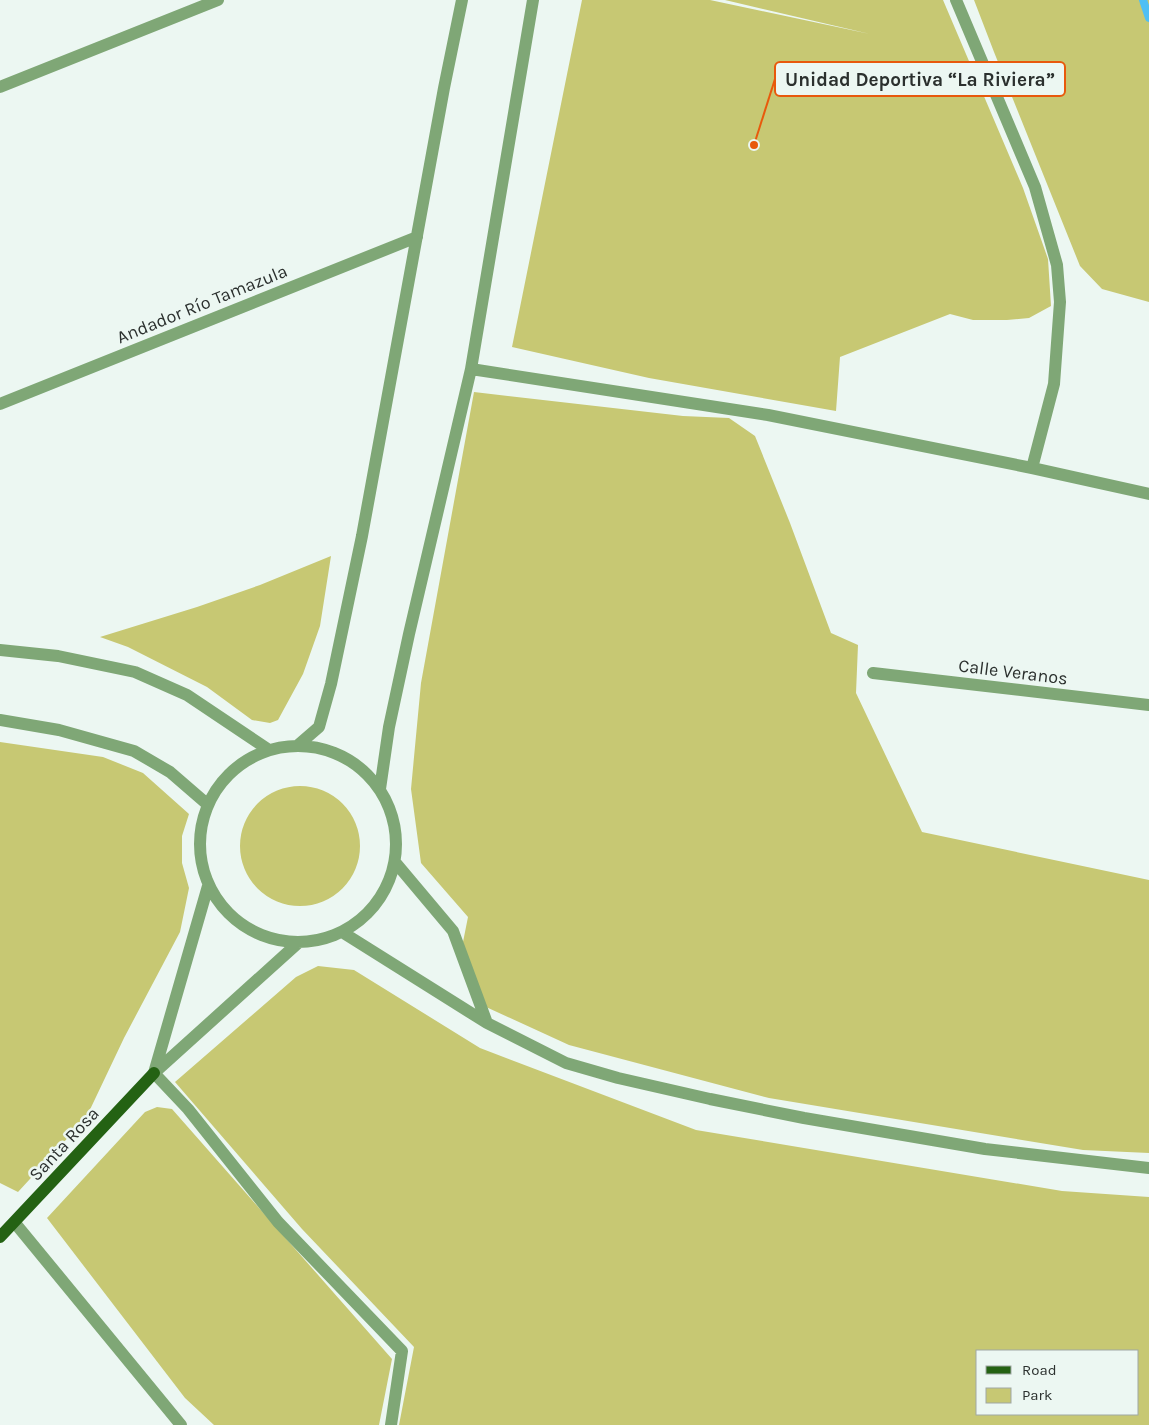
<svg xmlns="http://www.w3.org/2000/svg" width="1149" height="1425" font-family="Karla,sans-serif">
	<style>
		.green { fill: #c7c873; fill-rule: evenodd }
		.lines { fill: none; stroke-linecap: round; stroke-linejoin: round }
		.stream { stroke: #4fbff4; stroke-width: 8 }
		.minor { stroke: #7fa776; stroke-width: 12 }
		.major { stroke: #246213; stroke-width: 12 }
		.labels { text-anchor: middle; stroke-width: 5; stroke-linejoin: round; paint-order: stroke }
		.street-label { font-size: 18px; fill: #2b302e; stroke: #ecf7f2 }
		.leader { fill: none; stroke: #e8590c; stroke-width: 2 }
		.callout-dot { fill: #e8590c; stroke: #ecf7f2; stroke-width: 2 }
		.callout { fill: #ecf7f2; stroke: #e8590c; stroke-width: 2 }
		.callout-label { font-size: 19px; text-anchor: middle; font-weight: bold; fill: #2b302e }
	</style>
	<rect width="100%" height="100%" fill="#ecf7f2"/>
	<path class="green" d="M582 0H710L870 34 725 0H943L1023 188 1048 259 1051 306 1029 318 1007 320H973L950 314 840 357 836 411 649 378 512 347Z
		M974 0H1149V302L1102 289 1080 266 994 52Z
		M474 392 683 416 729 418 755 436 790 523 831 633 858 645 856 693 922 832 1149 880V1153L1083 1150 769 1098 569 1045 473 1001 463 942 468 917 421 863 411 789 421 683Z
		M331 556 320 626 303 674 278 720 270 723 252 720 207 687 128 647 100 637 197 607 260 585Z
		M0 742 103 757 143 773 189 814 182 836V863L189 888 180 932 124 1038 86 1118 18 1192 0 1183Z
		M240 846a60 60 0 1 1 120 0a60 60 0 1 1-120 0Z
		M318 966 354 970 480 1048 696 1130 1062 1191 1149 1197V1425H399L414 1347 302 1229 175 1082 296 977ZM978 1351H1138V1414H978Z
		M157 1107 172 1109 392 1359 379 1425H214L185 1398 47 1218 145 1112Z"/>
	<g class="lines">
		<path class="stream" d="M1143 0 1149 18"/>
		<path class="minor" d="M956 0 1035 187 1057 265 1060 302 1054 384 1032 468
			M0 87 218 0
			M471 369 768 415 1032 468 1149 494
			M0 404 417 237
			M0 650 58 656 135 672 187 695 269 750
			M873 673 1149 705
			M0 720 59 730 134 751 170 772 207 804
			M297 746 319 727 331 684 362 536 444 88 462 0
			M200 844a98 98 0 1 1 196 0a98 98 0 1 1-196 0Z
			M380 789 389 727 409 634 471 369 533 0
			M208 886 154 1073 298 943
			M342 932 487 1023 453 931 395 862
			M487 1023 566 1063 618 1078 710 1099 804 1118 985 1149 1149 1168
			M154 1073 188 1109 278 1222 402 1351 391 1425
			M15 1223 181 1425"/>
		<path class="major" d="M0 1237 154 1073"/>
	</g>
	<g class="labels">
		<g class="street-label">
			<text transform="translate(202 304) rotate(-22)" y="6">Andador Río Tamazula</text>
			<text transform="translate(1013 672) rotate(7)" y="6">Calle Veranos</text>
			<text transform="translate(64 1144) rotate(-47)" y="6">Santa Rosa</text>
		</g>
	</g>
	<path class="leader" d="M754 145L775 79"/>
	<circle class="callout-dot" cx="754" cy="145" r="5"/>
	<rect class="callout" x="775" y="62" width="290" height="34" rx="5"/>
	<g class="callout-label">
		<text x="920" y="86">Unidad Deportiva “La Riviera”</text>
	</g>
	<rect x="976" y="1350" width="162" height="65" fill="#ecf7f2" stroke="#9fa7a4"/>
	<rect x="986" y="1366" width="25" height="8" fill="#246213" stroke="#9fa7a4"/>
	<text x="1022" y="1375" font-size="15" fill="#2b302e">Road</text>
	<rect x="986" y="1388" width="25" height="15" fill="#c7c873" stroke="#9fa7a4"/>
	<text x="1022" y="1400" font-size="15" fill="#2b302e">Park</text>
</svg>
